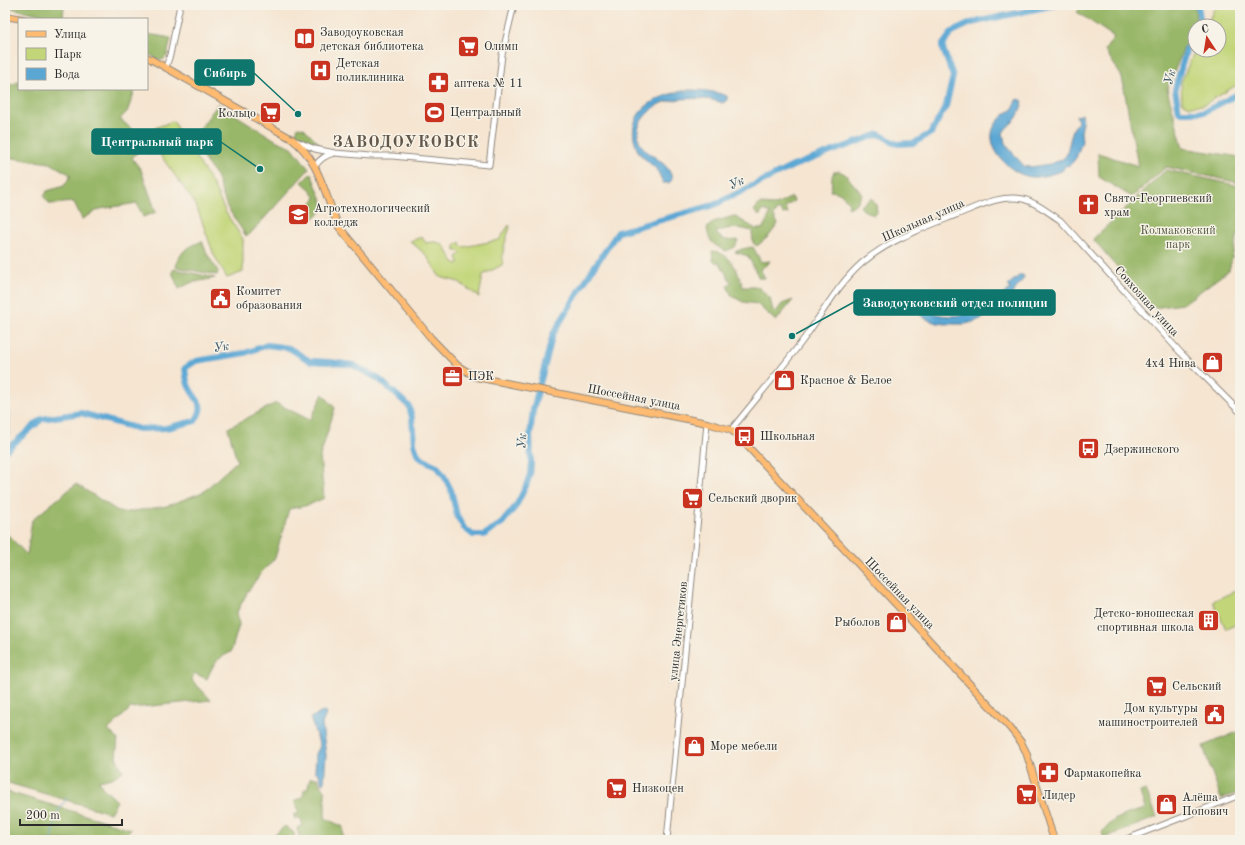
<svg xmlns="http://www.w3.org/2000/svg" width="1245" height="845" font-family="'Old Standard TT',serif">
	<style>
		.green { fill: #c2d679; stroke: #768052 }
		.forest { fill: #99b769; stroke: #62714a }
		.water { fill: #5ba7d4; stroke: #436980 }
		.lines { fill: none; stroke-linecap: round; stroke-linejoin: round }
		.stream { stroke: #5ba7d4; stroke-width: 1 }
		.river { stroke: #5ba7d4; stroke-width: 6 }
		.minor-casing { stroke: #90887e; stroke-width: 7 }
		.major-casing { stroke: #90887e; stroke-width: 8 }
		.minor { stroke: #fff; stroke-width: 5 }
		.major { stroke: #febb71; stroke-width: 6 }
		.labels { text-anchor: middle; stroke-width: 3; stroke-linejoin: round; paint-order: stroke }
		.poi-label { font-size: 12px; fill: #2b2b2b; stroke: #f7f3e8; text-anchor: start }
		.street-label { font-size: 12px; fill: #2b2b2b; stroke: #f7f3e8 }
		.park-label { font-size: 12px; fill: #51563e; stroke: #f7f3e8 }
		.water-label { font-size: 13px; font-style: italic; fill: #3c5666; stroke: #f7f3e8 }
		.district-label { font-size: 16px; font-weight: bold; letter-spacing: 1px; fill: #625749; stroke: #f7f3e8 }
		.leader { fill: none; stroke: #0f766e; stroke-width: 1.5 }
		.callout-dot { fill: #0f766e; stroke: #f7f3e8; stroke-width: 1.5 }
		.callout { fill: #0f766e; stroke: #0f766e; stroke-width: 1.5 }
		.callout-label { font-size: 13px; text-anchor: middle; font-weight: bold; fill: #fff }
	</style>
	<rect width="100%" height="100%" fill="#f7f3e8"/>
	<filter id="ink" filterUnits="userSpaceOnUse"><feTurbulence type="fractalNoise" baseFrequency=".025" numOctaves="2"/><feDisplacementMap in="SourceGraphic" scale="8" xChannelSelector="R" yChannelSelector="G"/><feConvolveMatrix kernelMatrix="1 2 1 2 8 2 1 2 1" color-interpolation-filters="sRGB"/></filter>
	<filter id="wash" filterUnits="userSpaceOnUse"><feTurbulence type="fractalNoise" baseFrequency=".012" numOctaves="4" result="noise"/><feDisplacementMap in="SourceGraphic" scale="16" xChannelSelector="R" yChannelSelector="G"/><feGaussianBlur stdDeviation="0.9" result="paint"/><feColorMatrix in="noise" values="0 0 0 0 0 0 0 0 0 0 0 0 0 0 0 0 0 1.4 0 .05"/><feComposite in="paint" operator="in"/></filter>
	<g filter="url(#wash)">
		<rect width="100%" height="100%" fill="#f5e5d1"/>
		<path class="green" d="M1216 5 1240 6V85H1237L1203 105 1190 106 1182 102 1181 82 1195 50H1219V26H1206Z
			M173 121 212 183 226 213 243 239V272L238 274 227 278 214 255 196 205 161 156 155 128Z
			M509 225 510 227C507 237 501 252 503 262L502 265 483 275 479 297 459 282 440 277 426 255 410 241 422 237 426 243C446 239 444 249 455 263L458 264 459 262 457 257 461 253 458 251H455C454 246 456 244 460 242L461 246 464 247 499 240Z
			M1240 589V623L1226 629 1213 601Z"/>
		<path class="forest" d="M5 5H64L63 19 5 7Z
			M1083 5H1190L1195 6 1196 19 1167 89 1183 148 1240 157V183L1166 167 1132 197 1099 177 1098 153 1138 166 1122 77 1105 50 1114 37 1077 12Z
			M147 34 171 38 167 56 163 60 157 59 147 53Z
			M19 81V89H132L135 90 127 112 120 119 147 142 132 158 141 170 156 212 143 217 137 203 100 209 82 219 74 202 50 204 44 197 47 191 64 186 71 175 50 163 5 157V85L14 84Z
			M218 104 277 141 292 147 309 169 249 235 246 236 227 207 216 176 191 141Z
			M298 127 304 128 319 143 318 147 295 135Z
			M1166 170 1240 186V226L1229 270 1183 304 1153 308 1093 239Z
			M839 171 845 174 862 194 857 203 849 208 848 206 849 203C843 196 840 191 830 191 833 184 830 178 834 172Z
			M311 173 325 208 313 219 308 207 316 198 311 190 302 182Z
			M792 197 794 201 785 207 788 213 783 214 780 209 773 215 778 224 769 236 757 246 753 243 752 231C738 227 729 227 716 232 721 241 729 241 738 240L735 247 726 251C713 245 709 242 707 228L713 222 734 216 756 229H762L767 221 770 213 764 210 759 216 754 211 759 204 776 205Z
			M872 198 876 205 877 212 874 215 863 210 860 206Z
			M202 241 207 254 218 271 217 275 176 267C180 250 187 248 202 241Z
			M753 247 761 262 770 261 768 264 760 269 765 278H759L748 256 735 252 742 249Z
			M712 251C731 253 738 271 743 287H758L770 298 773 311 776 312 782 304 793 300 776 321 757 304 743 302 732 296 727 286 731 282 719 262 716 263 713 260Z
			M174 269 215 278 190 283 179 289 172 272Z
			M323 394 335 408 320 456 324 498 309 505 289 509 275 558 261 573 248 591 237 612 239 625 231 652C215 660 214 663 207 679L194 673 192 680 211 700 131 708 108 730 118 739 116 757 123 771 112 778 99 781 102 787 117 801 110 813 5 782V532L27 555 32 520 76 484 121 513 167 506 203 492 237 461 228 428 276 403 310 420Z
			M1240 731V792L1221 799 1203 746Z
			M310 778H318L321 787 325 790V818L343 827V840H300L297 828 303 825 300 818 295 819 294 815 299 813 294 801 303 797 304 790 308 788Z
			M1146 790 1157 817 1104 838 1102 832 1114 820 1130 813 1145 809 1140 792Z
			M5 791 131 829 120 840H5Z
			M285 826 294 833 295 840H269Z"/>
		<path class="water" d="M688 90C701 90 714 91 727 96V100L723 103C707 97 679 97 662 103 656 105 650 111 645 116 641 121 638 126 638 133 637 156 670 157 672 180L669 183H663C661 178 659 173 656 169 651 163 640 157 637 149 622 111 657 95 688 90Z
			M1019 99 1023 101C1021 107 1019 116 1015 120 1010 125 1006 127 1003 133L1005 143 1012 152 1024 166 1030 167 1050 164 1061 160 1066 156 1073 129 1078 122 1076 115 1078 116 1082 114 1083 122 1081 132 1082 141 1076 158 1070 165 1065 166 1062 171C1051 174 1042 178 1031 177 1012 175 986 150 993 129 996 122 1002 116 1008 112 1009 111 1012 111 1013 109 1014 107 1015 103 1016 100Z
			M1020 275H1023L1024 277C1012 297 989 320 965 324 960 324 954 324 949 324 934 324 921 319 913 306L917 304C938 321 965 318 988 306 995 303 1001 295 1008 291L1010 288 1008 285Z
			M325 711 326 714 322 724 326 755 324 784H322L319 774 315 771 316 754 320 746 310 718Z"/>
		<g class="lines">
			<path class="stream" d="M8 449 10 413
				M52 840 57 813 67 798"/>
			<path class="river" d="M1197 26 1200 19 1198 5
				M1195 30 1187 48 1175 89 1179 112H1204L1240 93
				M5 451 42 419 81 413 139 429 166 428 195 421C207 403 197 403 189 387 186 381 186 374 185 368L196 361 245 353 267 345 289 348 310 361 329 362 353 365 379 379 409 406 412 418 414 444 417 453 422 459 437 466 444 476 451 490 457 516 464 528 473 535H484L502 523 516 506 526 486 530 474 531 462 530 436 533 410 553 334 592 270 618 232 714 205 793 166 879 134 897 144 914 143 931 133 946 106 953 76 942 46 952 32 971 23 1055 5"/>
		</g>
	</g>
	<g filter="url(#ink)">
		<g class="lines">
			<defs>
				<path id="minor" d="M166 67 170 55 180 5
					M296 141 315 149 335 153 370 156H392L489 165 502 55 514 5
					M315 166C320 159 325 155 334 153
					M731 430C755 400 780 371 803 340 822 314 838 284 862 263 889 240 923 228 956 215 977 207 1000 194 1023 199 1036 202 1049 213 1060 220L1181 353 1240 412
					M667 840 707 423
					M1124 840 1240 795"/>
				<path id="major" d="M5 16 23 19
					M147 57 292 139C320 160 325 197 339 227L431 338 458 366 476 377 707 423 731 430 737 435 908 617 1010 728 1021 742 1026 752 1054 840"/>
			</defs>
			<use href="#minor" class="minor-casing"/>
			<use href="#major" class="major-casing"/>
			<use href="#minor" class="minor"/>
			<use href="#major" class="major"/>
		</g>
	</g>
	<defs>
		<symbol id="library-square" viewBox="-11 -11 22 22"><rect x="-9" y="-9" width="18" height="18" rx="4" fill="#c8321e" stroke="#f7f3e8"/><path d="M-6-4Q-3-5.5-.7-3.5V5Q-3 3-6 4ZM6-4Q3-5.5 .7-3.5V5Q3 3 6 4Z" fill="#fff"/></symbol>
		<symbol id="supermarket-square" viewBox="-11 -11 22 22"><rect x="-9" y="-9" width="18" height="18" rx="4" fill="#c8321e" stroke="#f7f3e8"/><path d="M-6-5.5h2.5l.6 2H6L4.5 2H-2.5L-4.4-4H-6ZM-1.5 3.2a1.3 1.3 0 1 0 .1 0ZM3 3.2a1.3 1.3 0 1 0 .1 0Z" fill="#fff"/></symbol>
		<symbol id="hospital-square" viewBox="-11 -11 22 22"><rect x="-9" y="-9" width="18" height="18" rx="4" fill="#c8321e" stroke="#f7f3e8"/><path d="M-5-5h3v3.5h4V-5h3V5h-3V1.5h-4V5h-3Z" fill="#fff"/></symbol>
		<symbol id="pharmacy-square" viewBox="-11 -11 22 22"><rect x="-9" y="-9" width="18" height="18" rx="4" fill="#c8321e" stroke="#f7f3e8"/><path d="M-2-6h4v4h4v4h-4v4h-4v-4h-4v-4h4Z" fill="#fff"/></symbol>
		<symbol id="stadium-square" viewBox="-11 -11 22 22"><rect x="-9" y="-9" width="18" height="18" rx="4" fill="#c8321e" stroke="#f7f3e8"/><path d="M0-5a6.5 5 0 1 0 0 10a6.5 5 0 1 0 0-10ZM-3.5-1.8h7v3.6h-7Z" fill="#fff"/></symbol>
		<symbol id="church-square" viewBox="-11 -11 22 22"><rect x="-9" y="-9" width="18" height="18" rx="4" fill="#c8321e" stroke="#f7f3e8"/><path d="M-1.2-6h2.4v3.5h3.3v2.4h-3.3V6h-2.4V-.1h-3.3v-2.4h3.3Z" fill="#fff"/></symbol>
		<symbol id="university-square" viewBox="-11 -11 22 22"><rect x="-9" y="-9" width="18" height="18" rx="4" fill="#c8321e" stroke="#f7f3e8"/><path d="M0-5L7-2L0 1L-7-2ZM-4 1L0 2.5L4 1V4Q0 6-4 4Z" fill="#fff"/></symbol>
		<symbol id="civic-square" viewBox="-11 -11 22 22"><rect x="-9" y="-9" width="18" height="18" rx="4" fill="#c8321e" stroke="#f7f3e8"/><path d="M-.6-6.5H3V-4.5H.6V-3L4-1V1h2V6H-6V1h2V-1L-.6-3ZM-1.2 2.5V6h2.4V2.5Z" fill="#fff"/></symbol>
		<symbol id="shop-square" viewBox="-11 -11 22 22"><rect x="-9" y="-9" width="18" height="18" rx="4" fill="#c8321e" stroke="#f7f3e8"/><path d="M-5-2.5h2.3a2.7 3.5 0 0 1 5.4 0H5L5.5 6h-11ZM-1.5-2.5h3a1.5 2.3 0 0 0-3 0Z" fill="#fff"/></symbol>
		<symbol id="office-square" viewBox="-11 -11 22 22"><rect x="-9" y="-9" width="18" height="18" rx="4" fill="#c8321e" stroke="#f7f3e8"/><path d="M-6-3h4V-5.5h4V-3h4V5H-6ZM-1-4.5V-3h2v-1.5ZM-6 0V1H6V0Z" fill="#fff"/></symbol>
		<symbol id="bus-square" viewBox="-11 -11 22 22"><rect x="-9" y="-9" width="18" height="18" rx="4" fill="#c8321e" stroke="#f7f3e8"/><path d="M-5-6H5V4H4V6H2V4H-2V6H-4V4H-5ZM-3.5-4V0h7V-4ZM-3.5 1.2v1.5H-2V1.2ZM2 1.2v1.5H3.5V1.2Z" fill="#fff"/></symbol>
		<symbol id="building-square" viewBox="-11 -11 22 22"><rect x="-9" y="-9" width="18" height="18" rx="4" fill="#c8321e" stroke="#f7f3e8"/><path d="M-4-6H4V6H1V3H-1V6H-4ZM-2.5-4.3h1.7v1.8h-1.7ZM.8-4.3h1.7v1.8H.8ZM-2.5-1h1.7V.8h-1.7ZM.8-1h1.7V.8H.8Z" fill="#fff"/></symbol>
	</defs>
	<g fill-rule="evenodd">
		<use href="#library-square" x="292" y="26" width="25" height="25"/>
		<use href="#supermarket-square" x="456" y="34" width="25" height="25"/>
		<use href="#hospital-square" x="308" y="58" width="25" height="25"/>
		<use href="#pharmacy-square" x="426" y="70" width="25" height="25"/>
		<use href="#stadium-square" x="422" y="100" width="25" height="25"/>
		<use href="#supermarket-square" x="258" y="100" width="25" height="25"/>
		<use href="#church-square" x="1076" y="192" width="25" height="25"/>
		<use href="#university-square" x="286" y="202" width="25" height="25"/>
		<use href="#civic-square" x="208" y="286" width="25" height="25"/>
		<use href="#shop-square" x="1200" y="350" width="25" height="25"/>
		<use href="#office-square" x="440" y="364" width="25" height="25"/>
		<use href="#shop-square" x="772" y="368" width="25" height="25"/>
		<use href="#bus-square" x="732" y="424" width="25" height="25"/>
		<use href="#bus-square" x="1076" y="436" width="25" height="25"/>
		<use href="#supermarket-square" x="680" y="486" width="25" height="25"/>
		<use href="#building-square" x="1196" y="608" width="25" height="25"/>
		<use href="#shop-square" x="884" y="610" width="25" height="25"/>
		<use href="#supermarket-square" x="1144" y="674" width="25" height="25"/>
		<use href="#civic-square" x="1202" y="702" width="25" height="25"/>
		<use href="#shop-square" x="682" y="734" width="25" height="25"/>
		<use href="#pharmacy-square" x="1036" y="760" width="25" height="25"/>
		<use href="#supermarket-square" x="604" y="776" width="25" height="25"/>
		<use href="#supermarket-square" x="1014" y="782" width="25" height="25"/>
		<use href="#shop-square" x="1154" y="792" width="25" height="25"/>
	</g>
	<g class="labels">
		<g class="poi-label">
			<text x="320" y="36">Заводоуковская<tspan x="320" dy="14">детская библиотека</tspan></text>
			<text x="484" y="50">Олимп</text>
			<text x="336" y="67">Детская<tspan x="336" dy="14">поликлиника</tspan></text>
			<text x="454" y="87">аптека № 11</text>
			<text x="450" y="116">Центральный</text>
			<text x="256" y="117" text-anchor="end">Кольцо</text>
			<text x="1104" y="202">Свято-Георгиевский<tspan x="1104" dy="14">храм</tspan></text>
			<text x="314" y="212">Агротехнологический<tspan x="314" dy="14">колледж</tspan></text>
			<text x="236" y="295">Комитет<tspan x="236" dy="14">образования</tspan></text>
			<text x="1196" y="367" text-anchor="end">4x4 Нива</text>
			<text x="468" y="380">ПЭК</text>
			<text x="800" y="384">Красное &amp; Белое</text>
			<text x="760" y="440">Школьная</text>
			<text x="1104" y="453">Дзержинского</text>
			<text x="708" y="502">Сельский дворик</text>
			<text x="1194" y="617" text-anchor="end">Детско-юношеская<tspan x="1194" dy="14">спортивная школа</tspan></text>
			<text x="880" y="626" text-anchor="end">Рыболов</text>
			<text x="1172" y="690">Сельский</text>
			<text x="1198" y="712" text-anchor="end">Дом культуры<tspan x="1198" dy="14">машиностроителей</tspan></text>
			<text x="710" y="750">Море мебели</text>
			<text x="1064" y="777">Фармакопейка</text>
			<text x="632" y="792">Низкоцен</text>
			<text x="1042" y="799">Лидер</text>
			<text x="1182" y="801">Алёша<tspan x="1182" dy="14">Попович</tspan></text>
		</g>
		<g class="street-label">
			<text transform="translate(923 220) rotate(-24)" y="4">Школьная улица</text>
			<text transform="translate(1147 301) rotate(48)" y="4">Совхозная улица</text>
			<text transform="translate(634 397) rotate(11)" y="4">Шоссейная улица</text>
			<text transform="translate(900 593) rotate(46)" y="4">Шоссейная улица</text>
			<text transform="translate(678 631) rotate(-84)" y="4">улица Энергетиков</text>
		</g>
		<g class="park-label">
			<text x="1178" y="234">Колмаковский<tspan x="1178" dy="14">парк</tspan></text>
		</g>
		<g class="water-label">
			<text transform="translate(1169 77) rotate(-75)" y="5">Ук</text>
			<text transform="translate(736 182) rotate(-26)" y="5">Ук</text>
			<text transform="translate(221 346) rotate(-9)" y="5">Ук</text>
			<text transform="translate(521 441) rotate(-88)" y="5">Ук</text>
		</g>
		<g class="district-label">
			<text x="406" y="147">ЗАВОДОУКОВСК</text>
		</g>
	</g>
	<path class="leader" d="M298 114L254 73M260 169L221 142M792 336L854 302"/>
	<g class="callout-dot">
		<circle cx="298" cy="114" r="4"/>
		<circle cx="260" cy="169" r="4"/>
		<circle cx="792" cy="336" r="4"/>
	</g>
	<g class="callout">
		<rect x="195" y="60" width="59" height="25" rx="4"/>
		<rect x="92" y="129" width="129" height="25" rx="4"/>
		<rect x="854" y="290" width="201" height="25" rx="4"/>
	</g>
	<g class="callout-label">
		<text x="225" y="77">Сибирь</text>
		<text x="157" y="146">Центральный парк</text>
		<text x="955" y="307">Заводоуковский отдел полиции</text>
	</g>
	<rect width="1245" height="845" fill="none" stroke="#f7f3e8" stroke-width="20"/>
	<rect x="18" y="18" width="130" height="72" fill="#f7f3e8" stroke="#a5a39c"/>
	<rect x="26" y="31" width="20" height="6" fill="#febb71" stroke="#a5a39c"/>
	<text x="54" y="38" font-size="12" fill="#2b2b2b">Улица</text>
	<rect x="26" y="48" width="20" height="12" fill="#c2d679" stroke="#a5a39c"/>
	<text x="54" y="58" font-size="12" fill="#2b2b2b">Парк</text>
	<rect x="26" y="68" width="20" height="12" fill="#5ba7d4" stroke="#a5a39c"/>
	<text x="54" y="78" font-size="12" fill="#2b2b2b">Вода</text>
	<g transform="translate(1207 38) rotate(348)"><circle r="19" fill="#f7f3e8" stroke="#a5a39c"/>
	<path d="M0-3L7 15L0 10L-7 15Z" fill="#c8321e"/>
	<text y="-6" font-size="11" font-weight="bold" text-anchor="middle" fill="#2b2b2b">С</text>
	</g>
	<path d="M20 819v6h102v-6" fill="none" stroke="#2b2b2b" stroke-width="2"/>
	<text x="26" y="819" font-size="12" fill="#2b2b2b" stroke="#f7f3e8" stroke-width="3" paint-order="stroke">200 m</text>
</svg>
